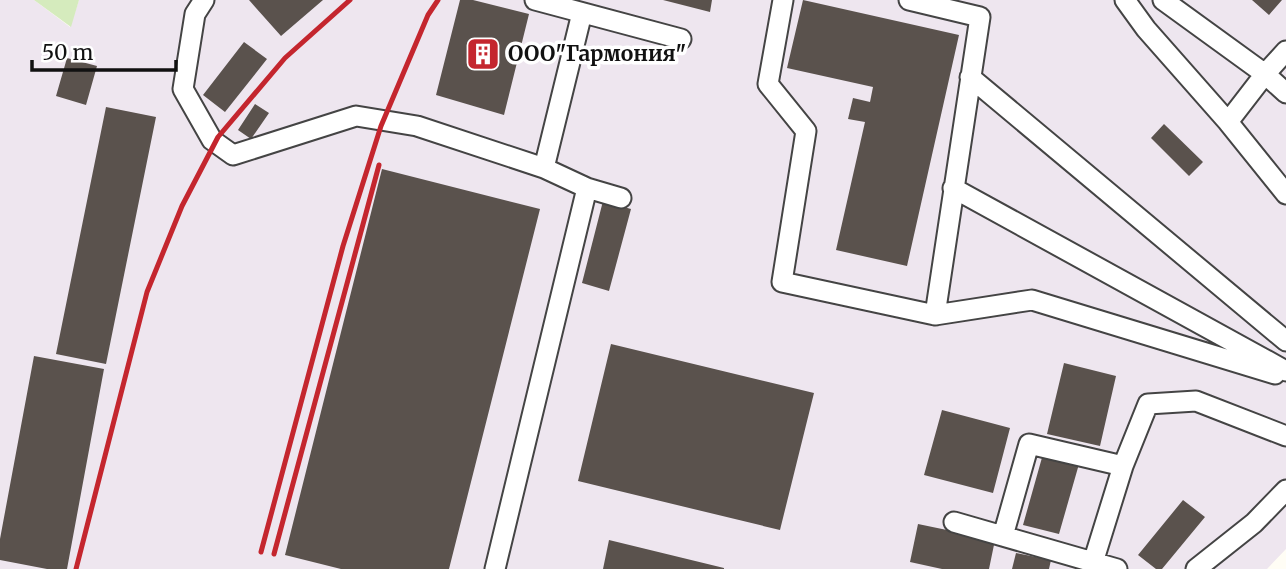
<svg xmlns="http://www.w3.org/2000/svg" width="1286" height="569" font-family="Merriweather,serif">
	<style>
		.industrial { fill: #eee6ef }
		.green { fill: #d5ebbd }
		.building { fill: #5a524d }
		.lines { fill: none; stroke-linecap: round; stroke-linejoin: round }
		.minor-casing { stroke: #444; stroke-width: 23 }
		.minor { stroke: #fff; stroke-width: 19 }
		.rail { stroke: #c4262e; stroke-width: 5 }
		.labels { text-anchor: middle; stroke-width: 7; stroke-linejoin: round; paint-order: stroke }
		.poi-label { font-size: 21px; font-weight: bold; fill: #111; stroke: #fff; text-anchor: start }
	</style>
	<rect width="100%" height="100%" fill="#fffdf5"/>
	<path class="industrial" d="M0 0H34L70 27 79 0H1286V549L1267 569H0Z"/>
	<path class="green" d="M34 0H79L71 27Z"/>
	<path class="building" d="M249 0H323L281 36Z
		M460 0H473L529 14 504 115 436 95Z
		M663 0H712L710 12Z
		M803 0 959 35 907 266 836 250 865 122 848 119 853 98 870 102 873 87 787 68Z
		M1252 0H1282L1269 15Z
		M244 42 267 59 225 112 203 95Z
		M67 58 97 66 86 105 56 96Z
		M255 104 269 113 251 139 238 130Z
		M106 107 156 117 106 364 56 354Z
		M1164 124 1203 162 1189 176 1151 138Z
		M382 169 540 209 449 569H341L285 555Z
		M603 201 631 209 609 291 582 283Z
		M611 344 814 393 780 530 578 481Z
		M34 356 104 369 67 569H47L0 560V539Z
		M1064 363 1116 376 1100 446 1047 434Z
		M942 410 1010 428 993 493 924 475Z
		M1043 454 1079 464 1059 534 1023 525Z
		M1183 500 1205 517 1162 569H1156L1138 555Z
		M918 524 995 540 989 569H942L910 562Z
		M609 540 724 568V569H603Z
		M1016 553 1051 560 1049 569H1012Z"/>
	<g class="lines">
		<defs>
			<path id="minor" d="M204 0 195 14 183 89 212 140 233 155 356 116 417 126 544 168 587 188 621 198
				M535 0 681 39
				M783 0 768 84 806 131 782 282 935 315 980 17 909 0
				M1125 0 1146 29 1228 122 1286 194
				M1163 0 1265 74 1286 93
				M970 77 1286 341
				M1228 122 1265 74 1286 51
				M544 168 582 13
				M953 188 1286 371
				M935 315 1032 300 1275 374
				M954 522 1117 569
				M1003 536 1029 444 1123 466
				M495 569 587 188
				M1091 569 1123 466 1148 404 1196 401 1286 436
				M1196 569 1254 523 1286 490"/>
		</defs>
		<use href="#minor" class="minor-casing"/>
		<use href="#minor" class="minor"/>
		<path class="rail" d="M261 552 343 246 381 126 428 15 438 0
			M274 554 379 165
			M76 569 147 292 182 206 218 137 285 58 350 0"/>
	</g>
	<defs>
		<symbol id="building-square" viewBox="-11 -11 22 22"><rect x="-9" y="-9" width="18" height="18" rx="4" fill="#c4262e" stroke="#fff"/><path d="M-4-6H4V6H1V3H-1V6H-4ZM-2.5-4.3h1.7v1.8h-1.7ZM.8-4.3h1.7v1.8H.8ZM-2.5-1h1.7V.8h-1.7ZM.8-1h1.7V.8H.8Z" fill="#fff"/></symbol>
	</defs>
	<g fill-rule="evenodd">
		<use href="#building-square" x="464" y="35" width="38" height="38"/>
	</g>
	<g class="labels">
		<g class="poi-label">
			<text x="508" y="61">ООО"Гармония"</text>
		</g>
	</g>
	<path d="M32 60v10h144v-10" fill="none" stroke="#111111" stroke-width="3.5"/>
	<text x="42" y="60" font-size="21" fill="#111111" stroke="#ffffff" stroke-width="5" paint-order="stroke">50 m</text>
</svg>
